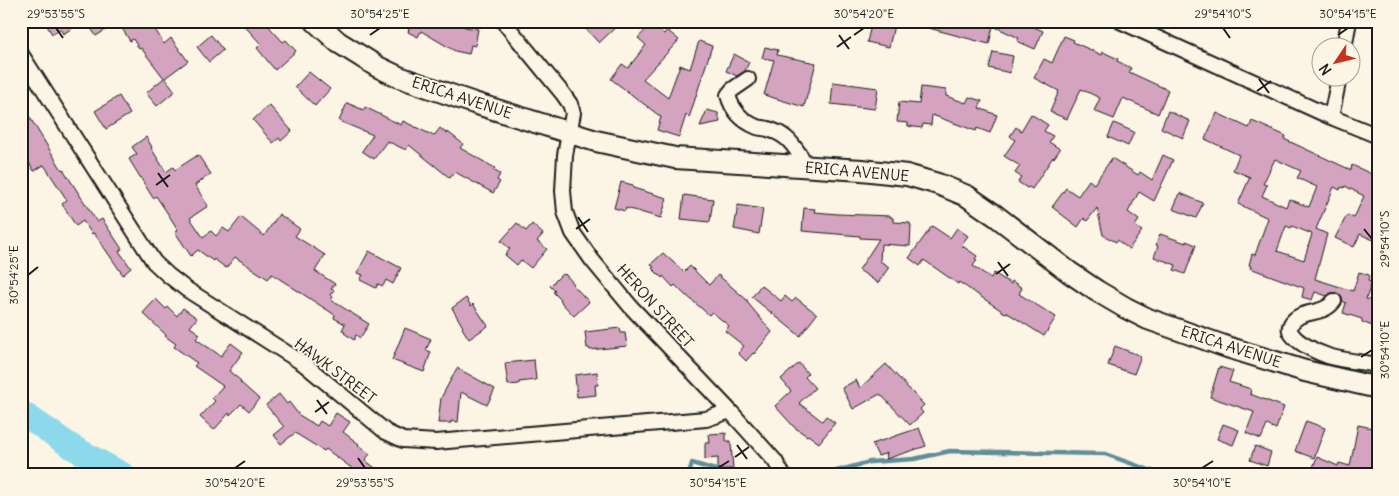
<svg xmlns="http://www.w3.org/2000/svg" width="1399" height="496" font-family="Delius,sans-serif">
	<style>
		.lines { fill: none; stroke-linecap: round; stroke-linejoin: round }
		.stream { stroke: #608d99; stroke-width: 4.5 }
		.river { stroke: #8dd9ec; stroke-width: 25 }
		.building { fill: #d4a3c0; stroke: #1c1c1c; fill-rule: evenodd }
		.street-casing { stroke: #1c1c1c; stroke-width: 18 }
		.secondary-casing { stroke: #1c1c1c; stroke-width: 24 }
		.street { stroke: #fcf5e5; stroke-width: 14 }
		.secondary { stroke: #fcf5e5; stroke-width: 20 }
		.ticks { fill: none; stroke: #1c1c1c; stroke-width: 2 }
		.labels { text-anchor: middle; stroke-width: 4; stroke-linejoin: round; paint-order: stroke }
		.street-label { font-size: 15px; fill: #1c1c1c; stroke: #fcf5e5 }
		.neatline { fill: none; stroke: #1c1c1c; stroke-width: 2 }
		.ticks-label { font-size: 12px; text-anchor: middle; fill: #1c1c1c }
	</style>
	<rect width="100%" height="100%" fill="#fcf5e5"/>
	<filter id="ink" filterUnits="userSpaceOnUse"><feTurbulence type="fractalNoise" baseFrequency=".02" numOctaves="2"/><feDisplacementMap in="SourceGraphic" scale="10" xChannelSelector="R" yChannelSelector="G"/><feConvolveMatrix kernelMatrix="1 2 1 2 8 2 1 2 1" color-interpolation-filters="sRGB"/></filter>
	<g filter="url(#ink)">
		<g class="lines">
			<path class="stream" d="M689 475 692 463 732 475
				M822 475 870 462 914 459 950 451 1105 454 1163 475"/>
			<path class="river" d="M21 412 72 447 123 475"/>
		</g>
		<path class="building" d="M44 21H84L63 34 60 29 52 34Z
			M95 21H146L150 28 153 26 164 44 171 38 188 61 165 78 175 91 157 106 146 93 164 78 141 48 139 49 133 39 130 41 118 22 96 36 89 25Z
			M240 21H264L283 42 286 40 296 51 275 70 257 48 261 44Z
			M395 21H457L465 27 478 29 475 46 471 45 469 54 455 51 421 31 418 37 408 32 409 29Z
			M590 21H622L599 43 584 27Z
			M872 21H895L889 47 867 42Z
			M921 21H1020L1043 31 1035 49 1017 41 1019 38 993 26 989 44 921 26Z
			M652 23 664 34 667 30 679 40 643 79 668 98 680 65 690 69 699 41 712 46 689 118 686 115 679 137 657 130 661 117 611 79 622 64 628 68 646 45 638 38Z
			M211 35 223 50 209 62 197 47Z
			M1064 36 1074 40 1073 42 1102 55 1103 52 1118 59 1117 61 1131 68 1129 72 1168 90 1158 114 1123 98 1114 119 1094 111 1100 98 1081 89 1067 119 1050 112 1059 91 1034 78 1044 59 1052 63Z
			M765 47 778 50 777 55 816 63 804 107 764 95 774 60 762 58Z
			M993 52 1013 56 1010 73 989 68Z
			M734 54 749 62 745 71 737 76 726 71Z
			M309 72 330 89 315 106 295 87Z
			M833 82 878 88 875 109 831 104Z
			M921 87 946 90V96L966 103 969 97 982 101 979 108 997 115 990 133 977 128 976 131 932 115 931 125 923 124 922 128 908 126V123L897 122 899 102 919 104Z
			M119 96 130 114 106 129 95 111Z
			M21 103 62 170 63 169 97 222 102 219 122 249 119 251 131 268 123 275 94 233 92 234 83 221 76 226 62 204 67 200 44 165 34 171 21 149Z
			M347 103 364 110 365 107 401 125 403 121 434 136 440 128 447 134 448 132 463 144 460 148 495 168 493 170 500 174 497 180 500 182 493 193 455 172 450 178 409 145 406 150 387 141 374 159 362 151 373 135 339 121Z
			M269 105 292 131 281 141 279 138 273 143 253 120Z
			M707 110 718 113 720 122 700 126Z
			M1168 111 1190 121 1183 138 1161 128Z
			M1217 113 1249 128 1252 121 1286 136 1284 139 1351 170 1352 165 1378 177V242L1360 234 1354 247 1335 238 1347 215 1354 218 1364 196 1345 186 1344 188 1341 187 1340 190 1334 187 1316 229 1327 234 1315 279 1353 291 1359 272 1369 275 1368 281 1372 282 1366 299 1378 303V318L1375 327 1362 322V319L1343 313 1346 303 1343 301 1340 295 1336 293H1331L1327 296 1315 292 1312 300 1302 297 1304 288 1250 268 1251 266 1249 265 1252 254 1255 255 1268 218 1238 204 1250 177 1233 170 1239 155 1205 139ZM1275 159 1301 171 1297 178 1317 187 1309 207 1289 199 1286 207 1262 196 1267 185 1263 184ZM1286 226 1291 228 1292 226 1312 234 1304 260 1277 251Z
			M1031 114 1048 125 1044 131 1053 136 1049 142 1060 149 1054 158 1053 157 1032 189 1029 187 1027 188 1018 182 1021 177 1015 173 1020 166 1004 156 1015 140 1010 136 1016 127 1021 131Z
			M1114 123 1134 132 1128 146 1108 137Z
			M146 137 152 147 151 148 166 172 173 167 175 170 198 155 211 174 195 185 208 206 190 218 203 237 211 231 216 236 223 228 229 232 241 217 264 236 279 214 300 229 295 236 325 255 315 271 335 284 331 289 334 290 330 295 333 297 331 300 369 324 360 338 356 335 354 340 344 333 345 332 342 330 345 324 334 318 335 315 272 274 268 279 235 257 226 268 214 259 213 261 198 250 191 256 175 232 178 230 170 217 156 196 153 198 129 159 137 154 132 147Z
			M1163 155 1173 160 1154 201 1139 192 1128 212 1139 220 1135 226 1142 231 1129 249 1117 240 1116 242 1103 235 1097 208 1087 221 1084 218 1078 227 1052 207 1066 188 1078 196 1089 180 1094 184 1112 158 1138 175 1140 172 1152 180Z
			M621 182 633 185V188L667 198 661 218 626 208 625 211 614 208Z
			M1180 193 1203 203 1196 218 1173 209Z
			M684 195 713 199 710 222 681 219Z
			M738 205 763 209 759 234 734 229Z
			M804 208 815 209 814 212 838 214 891 216V218H893V222L910 223V225H911L910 246 881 244 880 261 889 267 878 283 859 270 879 239 860 238V236L802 231Z
			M517 223 526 231 532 224 543 234 537 241 547 249 531 268 521 260 517 265 505 255 510 249 501 241Z
			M932 226 950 238 957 228 968 236 961 245 977 256 975 259 977 260 973 266 991 278 994 273 1011 284 1012 281 1022 288 1019 294 1056 317 1044 336 1006 312 1005 313 959 282 958 284 924 260 920 266 909 258Z
			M1160 234 1186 243V241L1196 245 1185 274 1174 270 1176 265 1154 257 1158 246 1156 245Z
			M369 251 401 268 393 284 386 280 383 286 378 284 376 288 360 280 363 275 357 273Z
			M663 253 684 272 690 266 709 285 718 275 748 301 747 302 772 332 754 354 753 353 746 361 738 353 744 346 725 331 729 326 712 312 709 315 686 295V296L675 285 673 287 663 276 662 278 652 268 654 267 651 264Z
			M562 274 564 275 565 274 574 284 573 285 589 302 574 316 560 301 561 300 553 292 555 291 550 286Z
			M761 285 781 301 785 296 792 302 796 298 817 314 800 336 752 297Z
			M466 298 471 306 473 304 488 326 469 339 462 328 463 327 452 308Z
			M156 299 166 309 168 307 177 316 183 308 197 318 190 327 200 334 196 339 221 356 231 343 243 352 229 371 241 381 240 382 259 399 249 411 241 404 230 415 229 413 214 430 200 417 215 401 212 398 223 386 194 366 197 363 174 347 176 344 165 336 166 335 143 313Z
			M405 328 431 339 426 350 431 352 424 372 392 360Z
			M620 328 621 333H625L627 346 590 350 589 348H587L585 332Z
			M1115 346 1141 356 1134 374 1108 365Z
			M534 360 536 380 519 382V384L508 385 505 363Z
			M799 363 808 374 805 377 815 388 799 403 822 421 826 416 835 423 819 443 808 435 807 436 794 427 775 406 791 391 781 379Z
			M886 364 924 405 920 409 923 413 910 425 880 394 853 409 842 388 856 380 860 388Z
			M1219 367 1233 371 1229 382 1251 389 1250 394 1284 407 1276 429 1267 425 1261 439 1246 433 1254 412 1210 397Z
			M457 368 495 389 487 405 461 392 458 422 451 421V423H438L441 398Z
			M597 372 598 385H595L596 395 577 397 575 375Z
			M279 394 287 404 289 402 299 415 317 426 320 421 328 426 336 413 350 422 343 432 359 444 358 445 370 454 365 460 384 475H361L326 449 324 451 295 433 281 444 274 435 284 427 266 405Z
			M1306 421 1325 428 1314 458 1295 451Z
			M1223 424 1239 430 1233 445 1217 439Z
			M1358 425 1377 429 1372 456 1378 457V475H1310L1317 457 1338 466 1339 463 1350 466Z
			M919 428 926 446 886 459 887 453 878 456 872 444Z
			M726 433V441H730V444H731L733 469H718V458L705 459V443H710L709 434Z
			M1255 446 1271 452 1267 466 1250 460Z"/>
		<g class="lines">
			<defs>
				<path id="street" d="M503 21 563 94 570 104 573 113 565 155 563 191 565 212 573 233 592 260 631 307 730 411 775 461 783 475
					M1120 21 1331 117 1378 136
					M1344 48 1349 21
					M21 54 143 245 154 262 168 275 186 289 304 364 386 432 403 440 436 442 706 419 730 411
					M748 79 732 90 728 95C732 110 742 121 757 127 760 128 765 128 768 129 775 131 781 134 786 138 795 145 801 158 808 167
					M1331 117 1339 78
					M1334 301C1332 303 1331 305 1329 306 1318 315 1299 310 1291 324 1283 338 1319 353 1328 356 1344 361 1362 362 1378 365"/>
				<path id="secondary" d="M315 21 338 42 378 67 399 77 474 103 596 141 675 158 862 170 907 175 938 184 967 196 996 216 1069 272 1097 291 1126 308 1148 319 1227 347 1305 371 1378 388"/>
			</defs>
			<use href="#street" class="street-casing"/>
			<use href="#secondary" class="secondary-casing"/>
			<use href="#street" class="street"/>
			<use href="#secondary" class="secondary"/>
		</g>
	</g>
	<path class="ticks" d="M56 28 63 38M1223 28 1230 38M370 35 380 28M839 35 849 49M854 35 864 28M1338 35 1348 28M837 47 851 37M1259 79 1269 93M1257 91 1271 81M158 173 168 187M156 185 170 175M578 217 588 232M576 229 590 219M1364 229 1372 239M998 262 1008 276M996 274 1010 264M28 275 38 267M1361 357 1372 350M317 400 327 414M315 412 329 402M737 445 747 459M735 457 749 447M358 458 365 468M235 468 245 461M718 468 729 461M1202 468 1213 461"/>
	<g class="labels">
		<g class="street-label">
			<text transform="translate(462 98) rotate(18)" y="5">ERICA AVENUE</text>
			<text transform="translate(857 172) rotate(5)" y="5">ERICA AVENUE</text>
			<text transform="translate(655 306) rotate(48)" y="5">HERON STREET</text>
			<text transform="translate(1231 347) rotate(18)" y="5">ERICA AVENUE</text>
			<text transform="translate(335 371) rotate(37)" y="5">HAWK STREET</text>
		</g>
	</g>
	<rect width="1399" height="496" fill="none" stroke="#fcf5e5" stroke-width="55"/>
	<g transform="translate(1336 62) rotate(235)"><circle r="24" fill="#fcf5e5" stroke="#a29e95"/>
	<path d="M0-4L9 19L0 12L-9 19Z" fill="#c8321e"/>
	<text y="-8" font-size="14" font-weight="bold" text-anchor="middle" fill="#1c1c1c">N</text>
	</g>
	<rect x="28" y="28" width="1344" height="440" class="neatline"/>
	<g class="ticks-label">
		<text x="56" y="18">29°53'55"S</text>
		<text x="380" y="18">30°54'25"E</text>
		<text x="864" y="18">30°54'20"E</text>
		<text x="1223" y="18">29°54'10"S</text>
		<text x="1348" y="18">30°54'15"E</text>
		<text transform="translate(1385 239) rotate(-90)" y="4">29°54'10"S</text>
		<text transform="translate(14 275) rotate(-90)" y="4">30°54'25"E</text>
		<text transform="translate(1385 350) rotate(-90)" y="4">30°54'10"E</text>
		<text x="235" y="487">30°54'20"E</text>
		<text x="365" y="487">29°53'55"S</text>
		<text x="718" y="487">30°54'15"E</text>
		<text x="1202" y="487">30°54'10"E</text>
	</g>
</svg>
